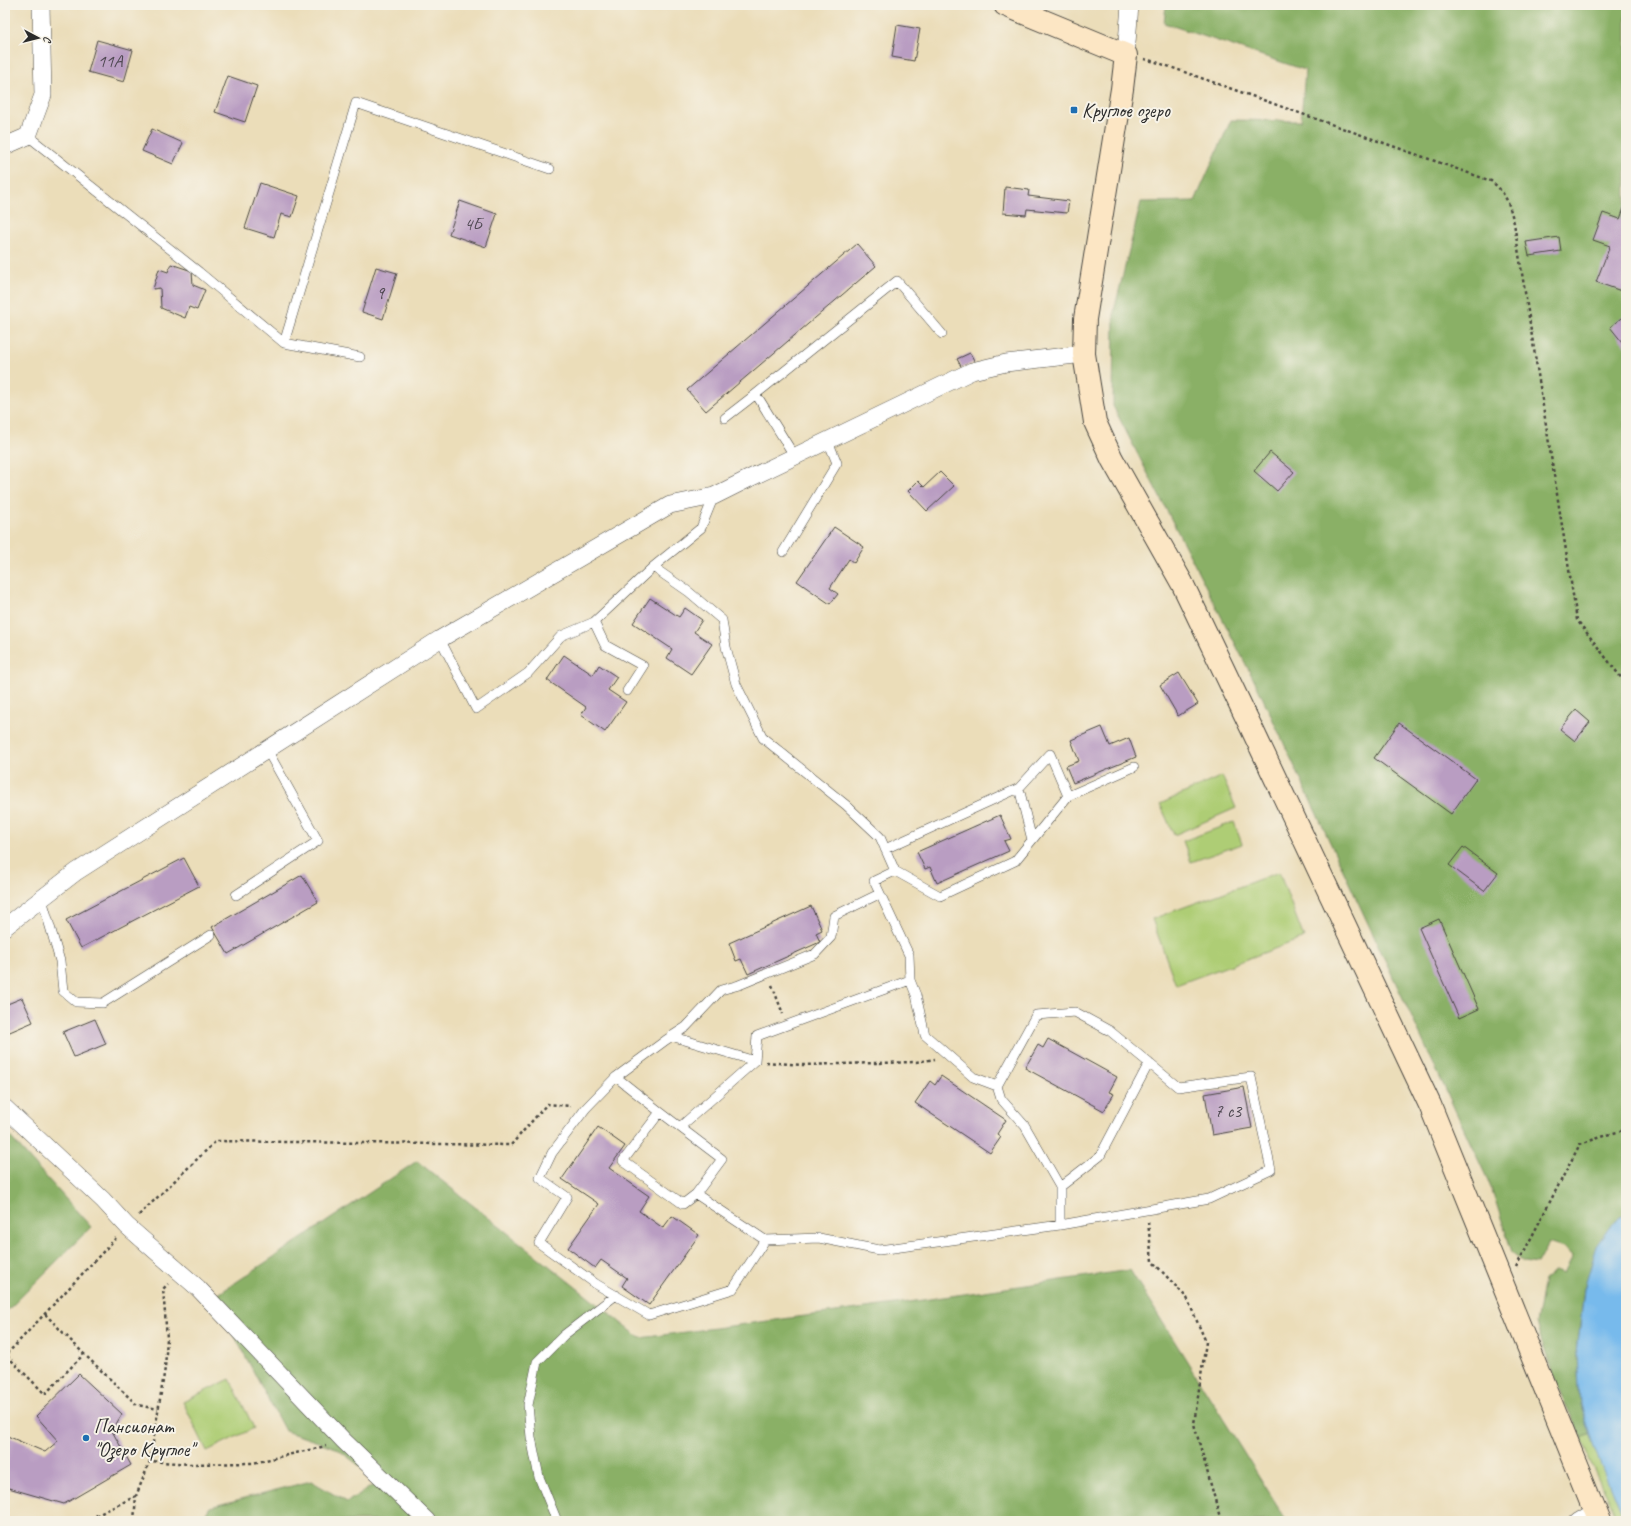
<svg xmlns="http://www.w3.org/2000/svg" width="1631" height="1526" font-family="Caveat,sans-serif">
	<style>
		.green { fill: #aecd74; stroke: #6c7c50 }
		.forest { fill: #8ab066; stroke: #5a6e48 }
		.water { fill: #77baec; stroke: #51728c }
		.building { fill: #b99dc2 }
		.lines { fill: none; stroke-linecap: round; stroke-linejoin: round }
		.lane-casing { stroke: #484640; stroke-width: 10 }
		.street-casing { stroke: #484640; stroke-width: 18 }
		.secondary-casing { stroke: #484640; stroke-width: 24 }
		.path { stroke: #484640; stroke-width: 2.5; stroke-dasharray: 3 3; stroke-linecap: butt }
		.lane { stroke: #fff; stroke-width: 9 }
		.street { stroke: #fff; stroke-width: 17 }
		.secondary { stroke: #fce6c4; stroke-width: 22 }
		.poi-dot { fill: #1f6fb2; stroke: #f7f3e8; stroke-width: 1.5 }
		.labels { text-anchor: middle; stroke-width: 4; stroke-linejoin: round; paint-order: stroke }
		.number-label { font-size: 18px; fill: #4e4851 }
		.poi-label { font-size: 20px; fill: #2b2b2b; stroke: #f7f3e8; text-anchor: start }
	</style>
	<rect width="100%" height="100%" fill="#f7f3e8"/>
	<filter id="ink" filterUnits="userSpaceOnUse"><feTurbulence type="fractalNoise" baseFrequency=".025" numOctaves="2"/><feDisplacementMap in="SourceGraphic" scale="8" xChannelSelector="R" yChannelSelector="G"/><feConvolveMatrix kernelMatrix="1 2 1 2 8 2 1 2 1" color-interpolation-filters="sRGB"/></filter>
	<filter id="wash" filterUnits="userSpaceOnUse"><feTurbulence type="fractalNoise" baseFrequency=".012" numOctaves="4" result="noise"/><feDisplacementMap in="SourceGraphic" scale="16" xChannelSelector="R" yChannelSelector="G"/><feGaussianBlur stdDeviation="0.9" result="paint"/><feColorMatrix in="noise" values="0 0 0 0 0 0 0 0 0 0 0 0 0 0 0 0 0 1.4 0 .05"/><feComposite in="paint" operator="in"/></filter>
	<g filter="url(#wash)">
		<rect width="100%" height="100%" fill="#ebddb9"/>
		<path class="green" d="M1222 776 1236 808 1174 835 1160 804Z
			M1234 822 1242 844 1191 862 1183 841Z
			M1279 872 1304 938 1176 985 1152 919Z
			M230 1379 254 1428 207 1451 183 1402Z
			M1590 1434 1624 1521H1617L1590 1461 1581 1438Z"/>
		<path class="forest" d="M1166 5H1626V1214L1615 1221 1584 1289 1577 1353 1580 1405 1590 1434 1581 1438 1555 1381 1536 1324 1544 1279 1555 1271 1563 1274 1572 1256 1564 1247 1549 1242 1537 1264 1523 1262 1512 1252 1491 1187 1258 688 1113 406 1114 311 1141 202 1195 201 1231 120 1301 121 1305 70 1164 23Z
			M5 1131 91 1227 5 1313Z
			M417 1161 640 1338 888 1305 1130 1270 1287 1521H201L210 1507 311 1481 347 1502 380 1481 336 1448 285 1431 214 1297Z"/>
		<path class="water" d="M1626 1214V1521H1624L1594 1448 1580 1405 1577 1353 1584 1289 1597 1246 1615 1221Z"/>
		<g id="blocks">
			<path class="building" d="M897 25 920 29 914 61 892 57Z
				M97 40 133 50 124 82 88 72Z
				M228 76 257 86 245 122 215 112Z
				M152 129 183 143 173 164 142 151Z
				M260 183 299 196 292 217 281 214 274 237 245 228Z
				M1005 187 1029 190 1028 196 1069 201 1067 213 1027 209 1026 215 1003 213Z
				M460 201 497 214 486 247 449 234Z
				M1626 203V288L1624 292 1596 282 1610 246 1593 240 1603 213 1620 219Z
				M1559 237 1561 251 1529 256 1526 242Z
				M857 244 876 266 706 411 687 390Z
				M171 264 192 271 193 285 205 290 197 310 189 307 185 318 161 308 160 288 153 289 159 269 168 272Z
				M376 267 397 273 383 319 362 312Z
				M1626 314V347L1610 327Z
				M970 353 975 362 962 368 957 359Z
				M1270 452 1294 472 1277 491 1254 471Z
				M940 472 954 486 927 511 908 491 918 481 924 487Z
				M834 527 864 547 854 563 849 559 830 588 838 594 830 604 797 581Z
				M650 598 679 617 685 608 702 620 694 632 712 644 691 674 667 658 672 649 633 623Z
				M564 655 593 675 599 665 617 677 608 690 626 702 605 732 581 715 586 707 547 680Z
				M1179 673 1198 704 1178 716 1160 685Z
				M1576 710 1590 722 1575 741 1560 729Z
				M1399 723 1476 779 1451 814 1374 758Z
				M1102 727 1110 746 1129 738 1136 757 1073 783 1066 766 1079 761 1071 740Z
				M1000 815 1011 839 1004 841 1009 851 937 883 930 867 925 869 917 852Z
				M1463 847 1498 873 1484 891 1449 865Z
				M184 858 199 886 81 948 66 920Z
				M302 875 318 902 228 954 212 927Z
				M811 906 822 930 816 933 820 942 748 974 741 959 736 961 729 943Z
				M1439 919 1479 1009 1459 1018 1419 928Z
				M22 998 33 1022 5 1034V1005Z
				M95 1019 106 1044 74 1057 63 1032Z
				M1048 1039 1117 1077 1109 1092 1114 1094 1104 1111 1025 1068 1038 1045 1043 1048Z
				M941 1076 1006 1120 997 1134 1001 1137 990 1153 915 1103 930 1081 935 1085Z
				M1244 1087 1252 1128 1212 1135 1205 1094Z
				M598 1127 625 1146 609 1168 649 1196 639 1211 663 1228 672 1216 699 1235 649 1305 622 1286 627 1278 601 1260 595 1268 568 1248 599 1204 562 1179Z
				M79 1374 122 1414 112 1431 131 1465 64 1504 5 1487V1435L45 1452 58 1441 36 1416Z"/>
		</g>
	</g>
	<g filter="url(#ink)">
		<use href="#blocks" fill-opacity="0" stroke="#484640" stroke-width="1"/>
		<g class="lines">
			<defs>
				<path id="lane" d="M28 136 199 272 284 343 360 357
					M284 343 356 103 550 169
					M725 418 756 394
					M795 457 756 394 897 281 942 334
					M714 496 701 528 653 567 689 592 722 620 726 647 736 684 763 738 846 805 880 837 895 871 874 881 909 955 910 980 916 995 925 1035 973 1077 997 1086 1036 1015 1075 1012 1110 1031 1178 1087 1251 1077 1271 1170 1209 1199 1060 1225 879 1250 819 1238 765 1240
					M783 552 837 463 828 441
					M594 622 605 645 643 666 627 691
					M440 639 476 709 528 673 561 636 594 622 653 567
					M1019 788 1032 840
					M885 849 1019 788 1050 754 1068 796 1134 767
					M895 871 940 896 1015 861 1068 796
					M236 895 318 841 267 750
					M42 899 60 961 63 991 76 1002 103 1003 211 935
					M671 1036 755 1061
					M616 1077 660 1112 722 1159 696 1194 765 1240 733 1289 649 1315 596 1284 539 1243 567 1197 540 1178 552 1153 586 1108 616 1077 666 1040 686 1027 721 990 739 985 815 954 831 937 834 916 879 894
					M997 1086 1001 1099 1025 1126 1060 1187V1225
					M660 1112 623 1161 683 1204 696 1194
					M680 1127 755 1061 757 1036 910 980
					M1060 1187 1100 1156 1149 1063
					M557 1521 539 1477 531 1437 528 1405 537 1362 564 1335 616 1295"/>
				<path id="street" d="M1126 55 1130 5
					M5 146 28 136 43 95 41 5
					M5 927 76 872 440 639 670 505 714 496 750 478 972 371 1006 363 1084 354
					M5 1108 103 1200 127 1226 198 1288 344 1441 427 1521
					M1577 1521 1595 1510"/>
				<path id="secondary" d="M1005 5 1126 55 1122 89 1085 319 1084 354 1095 422 1112 459 1182 583 1251 727 1430 1105 1599 1521"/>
			</defs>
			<use href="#lane" class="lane-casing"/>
			<use href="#street" class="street-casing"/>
			<use href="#secondary" class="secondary-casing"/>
			<path class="path" d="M1144 59 1156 62 1491 181C1507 194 1509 204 1514 223L1577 620 1626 684
				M772 985 783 1014
				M766 1062 802 1065 916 1062 935 1059
				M139 1215 216 1141 511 1145 547 1104 571 1106
				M1148 1222 1152 1261 1187 1298 1206 1342 1194 1424 1221 1521
				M116 1238 6 1355 45 1394 84 1354 137 1405 158 1409
				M1516 1267 1580 1144 1626 1129
				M45 1314 84 1354
				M150 1461 165 1368 167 1338 163 1289 168 1284
				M85 1521 136 1496
				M134 1521 136 1496 150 1461 189 1464 253 1463 326 1446"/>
			<use href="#lane" class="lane"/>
			<use href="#street" class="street"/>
			<use href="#secondary" class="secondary"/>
		</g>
	</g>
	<g class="poi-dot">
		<rect x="1070" y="106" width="8" height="8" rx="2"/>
		<circle cx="86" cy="1438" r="4"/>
	</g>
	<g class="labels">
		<g class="number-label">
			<text x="110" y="67">11А</text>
			<text x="473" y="230">4Б</text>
			<text x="380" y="299">9</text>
			<text x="1228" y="1117">7 с3</text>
		</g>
		<g class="poi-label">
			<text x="1082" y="117">Круглое озеро</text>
			<text x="94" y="1433">Пансионат<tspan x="94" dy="23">"Озеро Круглое"</tspan></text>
		</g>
	</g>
	<rect width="1631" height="1526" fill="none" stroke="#f7f3e8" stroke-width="20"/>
	<g transform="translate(38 38) rotate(97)" stroke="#f7f3e8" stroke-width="3" paint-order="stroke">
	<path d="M0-3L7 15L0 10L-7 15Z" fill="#2b2b2b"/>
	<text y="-6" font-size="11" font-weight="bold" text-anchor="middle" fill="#2b2b2b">С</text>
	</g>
</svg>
